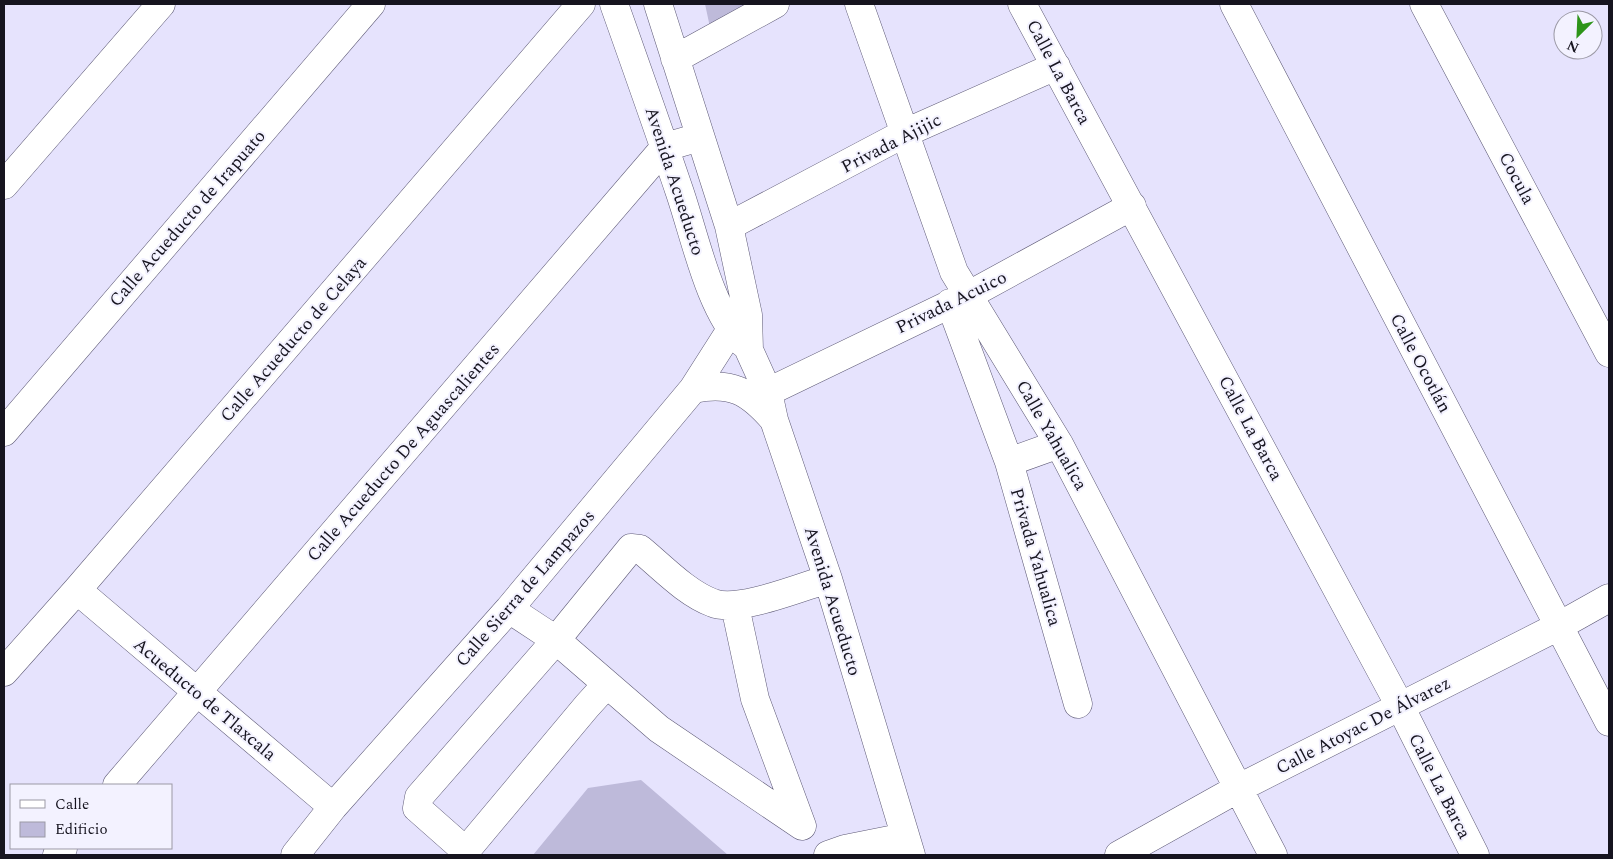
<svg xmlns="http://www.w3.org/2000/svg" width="1613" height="859" font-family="Spectral,serif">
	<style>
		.building { fill: #bebada }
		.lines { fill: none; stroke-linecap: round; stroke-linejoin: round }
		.minor-casing { stroke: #5e5a76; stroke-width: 29 }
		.minor { stroke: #fff; stroke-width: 28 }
		.labels { text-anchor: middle; stroke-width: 4; stroke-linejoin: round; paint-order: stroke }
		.street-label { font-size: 18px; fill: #16141f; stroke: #f3f2ff }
	</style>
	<rect width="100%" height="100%" fill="#e6e3fd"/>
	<path class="building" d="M705 4H761L711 32Z
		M641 780 728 855H533L588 788Z"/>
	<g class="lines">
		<defs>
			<path id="minor" d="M614 4C636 66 658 128 679 190 695 236 709 309 743 343
				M658 4 729 226 748 315 749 350 768 392 774 420 828 579 911 855
				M859 4 954 272 1059 444 1273 855
				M1022 4 1400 706 1475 855
				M1234 4 1609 722
				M1424 4 1609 353
				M675 59 775 4
				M4 185 161 4
				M729 226 905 133 1056 66
				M950 303 1009 462
				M693 389C731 381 749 391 774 420
				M768 392 969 295 1132 206
				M4 432 371 4
				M1059 444 1009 462 1078 704
				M77 590 333 807
				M509 609 556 640 659 729 802 826 755 699 735 606
				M4 672 77 590 581 4
				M607 684 587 706 469 847 460 846 417 808 419 797 556 640 631 548 640 549C662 567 686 593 713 603 738 613 801 587 828 579
				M117 785 665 147 700 137
				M57 855 63 848
				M295 855 333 807 509 609 693 389 730 331 748 315
				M828 855 845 849 905 837
				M1119 855 1239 788 1559 626 1609 598"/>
		</defs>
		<use href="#minor" class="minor-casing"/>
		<use href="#minor" class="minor"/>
	</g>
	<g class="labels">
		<g class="street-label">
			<text transform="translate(1059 72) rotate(62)" y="6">Calle La Barca</text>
			<text transform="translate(891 143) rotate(-27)" y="6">Privada Ajijic</text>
			<text transform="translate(1517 178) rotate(62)" y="6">Cocula</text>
			<text transform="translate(675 181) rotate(72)" y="6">Avenida Acueducto</text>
			<text transform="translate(187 218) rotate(-49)" y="6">Calle Acueducto de Irapuato</text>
			<text transform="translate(951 302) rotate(-26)" y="6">Privada Acuico</text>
			<text transform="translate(293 339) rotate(-49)" y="6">Calle Acueducto de Celaya</text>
			<text transform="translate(1421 363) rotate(62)" y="6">Calle Ocotlán</text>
			<text transform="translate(1251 428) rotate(62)" y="6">Calle La Barca</text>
			<text transform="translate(1052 435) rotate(60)" y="6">Calle Yahualica</text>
			<text transform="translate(403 452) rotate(-49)" y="6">Calle Acueducto De Aguascalientes</text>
			<text transform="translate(1036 557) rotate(74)" y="6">Privada Yahualica</text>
			<text transform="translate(525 588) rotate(-49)" y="6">Calle Sierra de Lampazos</text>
			<text transform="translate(833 601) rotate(73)" y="6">Avenida Acueducto</text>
			<text transform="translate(205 699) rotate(40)" y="6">Acueducto de Tlaxcala</text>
			<text transform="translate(1363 725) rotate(-27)" y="6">Calle Atoyac De Álvarez</text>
			<text transform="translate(1440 786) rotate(63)" y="6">Calle La Barca</text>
		</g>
	</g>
	<rect width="1613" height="859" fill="none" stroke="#16141f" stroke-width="10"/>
	<rect x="10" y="784" width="162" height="65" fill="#f3f2ff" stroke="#9b99a5"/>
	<rect x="20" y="800" width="25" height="8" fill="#ffffff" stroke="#9b99a5"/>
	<text x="55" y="809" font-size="15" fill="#16141f">Calle</text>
	<rect x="20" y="822" width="25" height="15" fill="#bebada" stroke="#9b99a5"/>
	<text x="55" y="834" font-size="15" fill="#16141f">Edificio</text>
	<g transform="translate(1578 35) rotate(204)"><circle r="24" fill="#f3f2ff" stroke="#9b99a5"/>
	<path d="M0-4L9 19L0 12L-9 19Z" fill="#2d9419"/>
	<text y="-8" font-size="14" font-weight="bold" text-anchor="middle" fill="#16141f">N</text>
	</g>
</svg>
